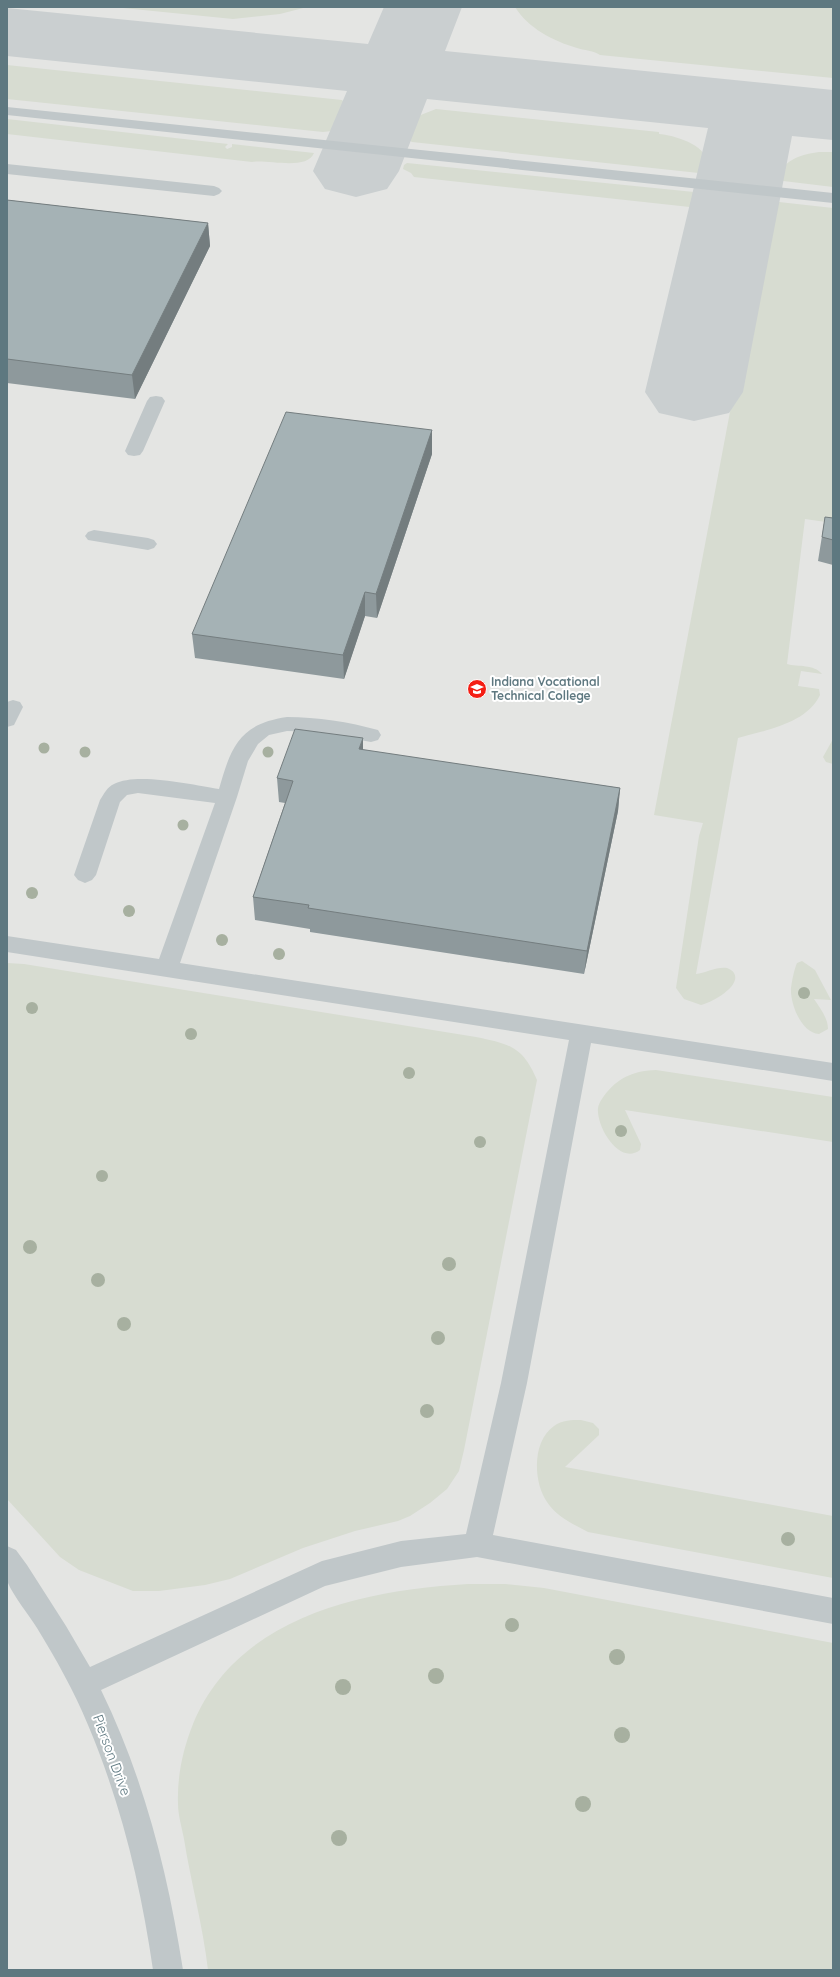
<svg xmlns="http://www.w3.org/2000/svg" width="840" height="1977" font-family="Quicksand,sans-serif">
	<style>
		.built { fill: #e4e5e3 }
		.green { fill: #d7dcd1 }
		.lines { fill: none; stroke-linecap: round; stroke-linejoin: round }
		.taxiway { fill: #cacfd0; fill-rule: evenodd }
		.minor { fill: #c0c7c9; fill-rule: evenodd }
		.tree { fill: #a7b0a0 }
		.wall { fill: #8e999c }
		.shaded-wall { fill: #747d7f }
		.building { fill: #a5b2b5; stroke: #747d7f }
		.labels { text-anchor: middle; stroke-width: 4; stroke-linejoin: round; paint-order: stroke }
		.poi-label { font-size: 12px; font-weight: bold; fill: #5e7880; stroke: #fff; text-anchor: start }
		.near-street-label { font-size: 14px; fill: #5e7880; stroke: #fff }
	</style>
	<rect width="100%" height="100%" fill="#f6f5f2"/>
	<path class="built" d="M7 7H833V1970H7Z"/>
	<path class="green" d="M113 7H307L280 14 233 19Z
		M515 7H833V78L600 55C595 51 583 50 577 48 553 41 528 28 515 7Z
		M7 65 342 100C352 108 344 120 340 130L323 132 7 99Z
		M436 109 659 132V134C674 135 712 146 706 167H710L708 174 412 142 404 137 413 118Z
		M7 119 228 144 225 147 227 149 232 147V144L314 153C307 171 267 159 252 162L7 134Z
		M819 152H833V187L775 180 776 174 779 175C785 159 803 154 819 152Z
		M407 163 704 193 699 208 414 177 411 173 403 169 404 165Z
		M779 202 833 208V523L805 519 787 664C798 667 814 664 822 674L801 671 798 686 819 689 820 695C807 723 767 730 738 738L696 974C705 973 718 966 727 968 730 969 733 971 734 973 742 986 711 1003 701 1005L684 999 676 988 699 836 703 823 654 815 769 205Z
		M833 739V764L826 762 823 757Z
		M802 961 815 970 831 1000 814 999C820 1008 828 1018 828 1029L819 1034C801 1033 790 1003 791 988 792 980 794 970 797 963Z
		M7 963 24 964 476 1037C510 1044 523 1047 537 1080L464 1450 459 1471 447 1489 430 1503 410 1516 398 1521 355 1531 303 1548 230 1579 205 1585 159 1591H133L79 1570 60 1557 7 1499Z
		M656 1070 833 1097V1142L625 1110 641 1144 640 1150C619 1166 596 1126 598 1108 599 1102 604 1096 607 1092 621 1076 635 1071 656 1070Z
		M581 1420 593 1423 599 1429V1435L565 1467 833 1516V1578L588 1532C573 1524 557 1517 547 1502 533 1482 532 1441 554 1426 562 1420 572 1420 581 1420Z
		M468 1584H505L544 1588 833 1643V1970H208C203 1926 191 1883 184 1839 182 1828 178 1815 178 1804 177 1776 183 1749 193 1724 237 1616 364 1590 468 1584Z"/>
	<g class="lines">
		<path class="taxiway" d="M384 7H462L445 51 833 90V140L792 136 743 392 729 413 694 421 659 413 645 392 708 128 427 99 399 171 387 189 356 197 325 189 313 171 347 91 7 56V8L368 44Z"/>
		<path class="minor" d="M7 107 833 193V203L7 115Z
			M7 164 214 186 219 188 222 191 219 194 214 196 7 174Z
			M156 396 162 397 165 401 143 451 140 455 134 456 128 455 125 451 147 401 150 397Z
			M94 530 148 538 154 540 157 544 154 548 148 550 88 540 85 536 88 532Z
			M13 700 20 702 23 707 14 725 7 727V702Z
			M287 717C317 717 349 722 378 730L381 735 378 740 371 742 316 732 287 731 269 735 258 744 248 761 237 797 180 963 833 1063V1081L591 1043 527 1383 493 1535 833 1598V1624L477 1557 401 1567 325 1586 101 1690C144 1778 168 1873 183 1970H153C141 1886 121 1803 88 1725 74 1691 56 1659 37 1628 29 1615 14 1597 8 1583 5 1575 7 1555 7 1546L16 1550 27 1565 66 1626 90 1667 322 1561 401 1541 466 1534 501 1383 569 1040 7 952V936L159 959 215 803 138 793 127 795 120 802 96 875 92 880 85 883 78 880 74 875 100 800C104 794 107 787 114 784 137 772 193 785 219 789 231 747 239 724 287 717Z"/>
	</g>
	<g class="tree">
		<circle cx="44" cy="748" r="5.5"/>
		<circle cx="85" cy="752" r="5.5"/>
		<circle cx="268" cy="752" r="5.5"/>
		<circle cx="183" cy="825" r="5.5"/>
		<circle cx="32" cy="893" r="6"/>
		<circle cx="129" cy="911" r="6"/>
		<circle cx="222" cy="940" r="6"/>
		<circle cx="279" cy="954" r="6"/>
		<circle cx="804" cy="993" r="6"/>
		<circle cx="32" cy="1008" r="6"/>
		<circle cx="191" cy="1034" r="6"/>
		<circle cx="409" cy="1073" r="6"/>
		<circle cx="621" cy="1131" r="6"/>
		<circle cx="480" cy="1142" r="6"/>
		<circle cx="102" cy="1176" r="6"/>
		<circle cx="30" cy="1247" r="7"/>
		<circle cx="449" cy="1264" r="7"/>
		<circle cx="98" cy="1280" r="7"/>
		<circle cx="124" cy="1324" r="7"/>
		<circle cx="438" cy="1338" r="7"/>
		<circle cx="427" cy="1411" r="7"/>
		<circle cx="788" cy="1539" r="7"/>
		<circle cx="512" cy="1625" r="7"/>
		<circle cx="617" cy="1657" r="8"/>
		<circle cx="436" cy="1676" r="8"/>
		<circle cx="343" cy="1687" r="8"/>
		<circle cx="622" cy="1735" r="8"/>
		<circle cx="583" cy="1804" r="8"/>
		<circle cx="339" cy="1838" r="8"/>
	</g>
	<path class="wall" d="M7 200 208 223 210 246 135 399 7 383Z
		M432 430V454L377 618 365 616 344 679 195 658 192 634Z
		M825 517 833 540V565L818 561Z
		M363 750 620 788 618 811 584 974 310 932V929L255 920 253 897 285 803 279 802 277 778Z"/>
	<path class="shaded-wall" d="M208 223 210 246 135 399 132 375Z
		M432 430V454L377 618 376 594Z
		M365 592V616L344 679 343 655Z
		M363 738V762L359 749Z
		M620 788 618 811 584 974 587 951Z"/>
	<path class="building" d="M7 200 208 223 132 375 7 359Z
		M286 412 432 430 376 594 365 592 343 655 192 634Z
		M825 517 833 518V540L822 537Z
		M295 729 363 738 359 749 620 788 587 951 308 908 309 905 253 897 293 781 277 778Z"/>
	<defs>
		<symbol id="school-disc" viewBox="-11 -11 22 22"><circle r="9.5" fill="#f41e14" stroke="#fff"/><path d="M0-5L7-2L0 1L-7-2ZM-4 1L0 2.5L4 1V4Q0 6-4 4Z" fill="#fff"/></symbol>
	</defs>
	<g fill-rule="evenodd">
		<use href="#school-disc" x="466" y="678" width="22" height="22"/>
	</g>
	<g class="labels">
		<g class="poi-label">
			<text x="491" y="686">Indiana Vocational<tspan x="491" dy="14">Technical College</tspan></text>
		</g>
		<g class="near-street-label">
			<text transform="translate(112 1755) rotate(70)" y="5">Pierson Drive</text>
		</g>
	</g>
	<rect width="840" height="1977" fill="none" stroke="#5e7880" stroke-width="16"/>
</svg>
